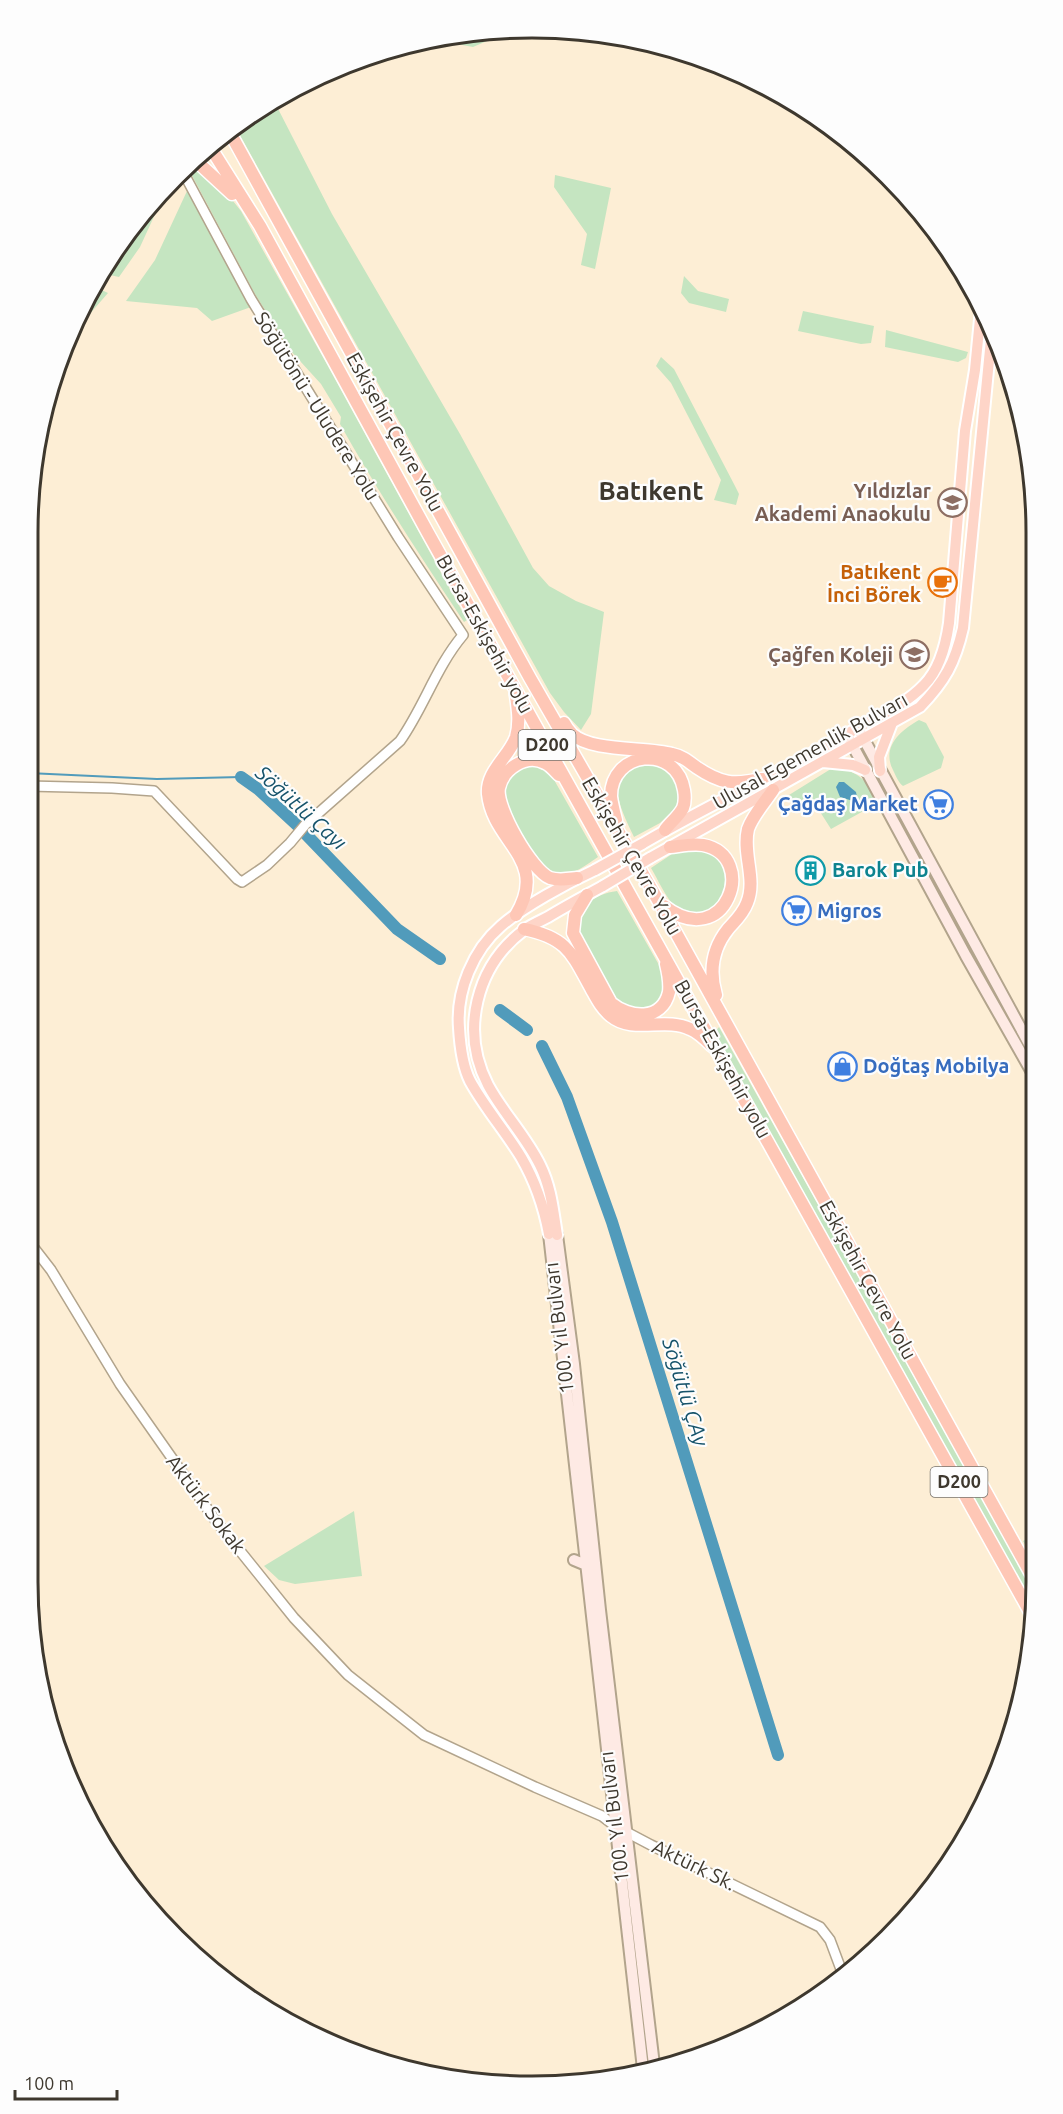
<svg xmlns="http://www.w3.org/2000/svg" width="1063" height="2114" font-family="Ubuntu,sans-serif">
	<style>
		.green { fill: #c5e5c1 }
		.water { fill: #519bbb }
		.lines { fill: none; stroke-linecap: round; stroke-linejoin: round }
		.stream { stroke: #519bbb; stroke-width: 2 }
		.river { stroke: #519bbb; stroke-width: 12 }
		.tertiary-casing { stroke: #b2a48c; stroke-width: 12 }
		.secondary-casing { stroke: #b2a48c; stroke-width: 14 }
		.primary-casing { stroke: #fff; stroke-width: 14 }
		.trunk-casing { stroke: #fff; stroke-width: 15 }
		.tertiary { stroke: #fff; stroke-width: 9 }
		.secondary { stroke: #feeae4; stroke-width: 10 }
		.primary { stroke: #fed5c8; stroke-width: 10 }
		.trunk { stroke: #fec7b6; stroke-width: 12 }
		.tram { stroke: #564f43; stroke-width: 1.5 }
		.primary-bridge-casing { stroke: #fff; stroke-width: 14; stroke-linecap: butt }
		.primary-bridge { stroke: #fed5c8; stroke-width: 10 }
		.labels { text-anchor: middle; stroke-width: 4.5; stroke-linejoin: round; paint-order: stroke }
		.shield { fill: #fdfdfd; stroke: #77736c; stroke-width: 1.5 }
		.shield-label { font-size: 18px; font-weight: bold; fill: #3e382e }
		.street-label { font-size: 20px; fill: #3e382e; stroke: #fdfdfd }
		.education-label { font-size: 20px; font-weight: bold; fill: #785e54; stroke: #fdfdfd; text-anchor: end }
		.food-label { font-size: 20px; font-weight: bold; fill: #c56008; stroke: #fdfdfd; text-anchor: end }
		.shop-label { font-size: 20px; font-weight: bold; fill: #366cbe; stroke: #fdfdfd; text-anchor: start }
		.culture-label { font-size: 20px; font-weight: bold; fill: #0d838f; stroke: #fdfdfd; text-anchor: start }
		.water-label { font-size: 21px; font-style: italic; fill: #16536a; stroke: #fdfdfd }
		.district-label { font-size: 26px; font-weight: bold; fill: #3e382e; stroke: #fdfdfd }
		.rim { fill: none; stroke: #3e382e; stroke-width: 3 }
	</style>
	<rect width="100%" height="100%" fill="#fdeed5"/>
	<path class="green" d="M497 30 494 38 473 47 457 44 459 33Z
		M273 99 332 214 460 434 533 568 549 586 576 601 604 612 591 714 581 730 564 712 550 693 236 128 235 126Z
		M192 166 229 196 241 211 324 359 467 620 464 622C421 557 378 492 340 424L341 417 321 384 290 350 255 294 188 168Z
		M555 175 611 188 595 269 581 265 587 234 554 187Z
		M168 186 140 247 119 277 101 273 131 225Z
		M187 191 251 307 212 321 197 308 126 301 155 260Z
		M684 276 698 291 729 299 726 312 689 303 681 293Z
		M93 286 108 293 68 339 79 309Z
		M803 311 874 326 871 343 861 344 798 331Z
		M886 330 968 352 966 358 958 362 885 347Z
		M661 357 674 369 735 486 739 494 736 505 714 500 721 480 671 383 656 366Z
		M919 720 926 723 944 757 941 768 903 786C898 782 896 776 893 770 881 747 901 730 919 720Z
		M653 763C675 775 680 779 680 804L660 823 634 837C618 804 600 768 653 763Z
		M528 765 549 771 598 857C577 872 558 885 537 862L506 806 504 795 511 773Z
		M834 767C862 773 865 779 878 803L831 829 817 807 802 815 789 795Z
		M684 850H709C733 872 731 873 721 903 715 906 707 913 700 915 675 923 661 884 651 868L672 854Z
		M617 891 663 972C663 976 666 983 665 987 661 1013 632 1014 616 1000L581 939C574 910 589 895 617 891Z
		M719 1027 1035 1594V1610L714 1033Z
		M354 1511 362 1576 295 1584 279 1580 264 1566Z
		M1035 1534V1562L1023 1541Z"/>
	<path class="water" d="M839 782H844L856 792 857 797 853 801 840 797 836 787Z"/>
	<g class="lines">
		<path class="stream" d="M28 773 157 779 241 777"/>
		<path class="river" d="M241 777 258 789 297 825 397 929 440 959
			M500 1010 527 1030
			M542 1046 567 1097 612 1222 778 1755"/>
		<defs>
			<path id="tertiary" d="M28 786 112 788 154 791 237 879 242 882 267 865 290 843 305 825 400 741C424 707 436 667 463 635L398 537 251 299 182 170
				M27 1239 51 1270 120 1384 216 1521 294 1618 348 1675 424 1735 535 1787 602 1816 615 1826 651 1845 820 1927 830 1940 842 1972"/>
			<path id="secondary" d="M860 732 1033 1051
				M847 735 966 956 1033 1074
				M549 1234 643 2069
				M557 1235 574 1364 600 1610 654 2065
				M574 1560 586 1565"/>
			<path id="primary" d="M823 762 853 765 865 770
				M880 771 879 757 892 723
				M642 844C713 802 788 769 859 727 882 714 906 704 924 685 940 669 946 644 949 623L965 431 975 370 981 309
				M650 858 920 707C945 681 955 663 963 628L992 329
				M549 1234C544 1207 535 1181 521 1157 505 1131 485 1108 470 1081 462 1065 460 1045 459 1028 456 991 473 950 501 926 524 906 567 883 595 870
				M557 1235C553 1210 551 1187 540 1165 526 1136 503 1113 488 1085 460 1031 476 966 524 930 531 925 540 921 548 917 566 906 585 896 603 886"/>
			<path id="trunk" d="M229 131 530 678 659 902 1035 1581
				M209 145 260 226 428 533 1034 1619
				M193 158 232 194
				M516 696C518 710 520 723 516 737 509 757 486 771 488 794 493 843 550 859 516 915
				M564 723C566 727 569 731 572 734 591 752 646 747 672 754 682 756 688 761 696 767 721 784 733 785 762 779
				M559 775C555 771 550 765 545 763 526 753 503 769 499 788 495 807 532 871 550 878 559 881 568 879 577 878
				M616 820C614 812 612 804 611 797 610 751 676 743 684 790 685 796 685 803 683 808 679 816 670 823 665 830
				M587 895 575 915 573 933 611 1003C629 1018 662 1022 669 992 670 983 668 972 666 964
				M664 906C726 954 760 856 703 845 693 843 680 846 670 847
				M524 929C568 938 572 954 592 990 597 999 602 1009 611 1016 633 1034 665 1017 690 1029 698 1032 706 1040 712 1046
				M716 995C709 971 712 949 728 929 735 921 743 914 747 903 757 879 742 854 748 829 753 815 765 802 773 790"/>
		</defs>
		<use href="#tertiary" class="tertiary-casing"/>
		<use href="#secondary" class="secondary-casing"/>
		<use href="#primary" class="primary-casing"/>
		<use href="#trunk" class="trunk-casing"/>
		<use href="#tertiary" class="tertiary"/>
		<use href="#secondary" class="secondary"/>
		<use href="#primary" class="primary"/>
		<use href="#trunk" class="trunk"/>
		<path class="tram" d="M996 335C994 350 994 361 1006 371"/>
		<defs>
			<path id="primary-bridge" d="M595 870 642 844
				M603 886 650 858"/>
		</defs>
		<use href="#primary-bridge" class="primary-bridge-casing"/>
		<use href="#primary-bridge" class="primary-bridge"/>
	</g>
	<defs>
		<symbol id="school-ring" viewBox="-11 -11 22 22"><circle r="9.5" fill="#fdfdfd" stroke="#8d6e63" stroke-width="1.5"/><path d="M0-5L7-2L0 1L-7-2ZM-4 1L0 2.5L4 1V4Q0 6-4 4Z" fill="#8d6e63"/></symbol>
		<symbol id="cafe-ring" viewBox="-11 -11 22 22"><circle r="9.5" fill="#fdfdfd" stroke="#e8710a" stroke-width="1.5"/><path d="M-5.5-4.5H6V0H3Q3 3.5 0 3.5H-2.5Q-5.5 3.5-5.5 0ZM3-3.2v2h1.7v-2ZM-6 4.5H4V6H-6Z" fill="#e8710a"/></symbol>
		<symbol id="supermarket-ring" viewBox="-11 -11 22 22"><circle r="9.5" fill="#fdfdfd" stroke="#3f7fe0" stroke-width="1.5"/><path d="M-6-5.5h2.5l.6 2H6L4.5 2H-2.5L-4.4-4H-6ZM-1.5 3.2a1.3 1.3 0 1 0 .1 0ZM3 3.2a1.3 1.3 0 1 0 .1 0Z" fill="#3f7fe0"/></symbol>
		<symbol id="building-ring" viewBox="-11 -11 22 22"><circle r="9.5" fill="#fdfdfd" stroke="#0f9aa8" stroke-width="1.5"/><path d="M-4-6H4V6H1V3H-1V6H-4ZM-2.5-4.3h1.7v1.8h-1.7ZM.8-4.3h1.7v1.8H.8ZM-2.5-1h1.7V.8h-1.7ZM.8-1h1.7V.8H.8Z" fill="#0f9aa8"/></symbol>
		<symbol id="shop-ring" viewBox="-11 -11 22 22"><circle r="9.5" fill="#fdfdfd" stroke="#3f7fe0" stroke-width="1.5"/><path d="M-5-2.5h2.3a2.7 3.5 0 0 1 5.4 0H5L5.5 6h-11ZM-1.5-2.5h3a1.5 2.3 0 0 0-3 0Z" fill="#3f7fe0"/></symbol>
	</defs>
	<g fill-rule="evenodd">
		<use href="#school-ring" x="936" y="486" width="33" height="33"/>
		<use href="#cafe-ring" x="926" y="566" width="33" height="33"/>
		<use href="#school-ring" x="898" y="638" width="33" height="33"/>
		<use href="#supermarket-ring" x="922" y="788" width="33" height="33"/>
		<use href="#building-ring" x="794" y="854" width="33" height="33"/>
		<use href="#supermarket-ring" x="780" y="894" width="33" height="33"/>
		<use href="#shop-ring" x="826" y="1050" width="33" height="33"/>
	</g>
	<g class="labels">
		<g class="shield">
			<rect x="518.5" y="730" width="57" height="30" rx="4.5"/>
			<rect x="930.5" y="1467" width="57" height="30" rx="4.5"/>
		</g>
		<g class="shield-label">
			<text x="547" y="751">D200</text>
			<text x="959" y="1488">D200</text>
		</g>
		<g class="street-label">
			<text transform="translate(317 406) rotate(58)" y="7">Söğütönü - Uludere Yolu</text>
			<text transform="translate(395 432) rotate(61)" y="7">Eskişehir Çevre Yolu</text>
			<text transform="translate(485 634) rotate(61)" y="7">Bursa-Eskişehir yolu</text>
			<text transform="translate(810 751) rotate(-29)" y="7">Ulusal Egemenlik Bulvarı</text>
			<text transform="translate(632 856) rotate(60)" y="7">Eskişehir Çevre Yolu</text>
			<text transform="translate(723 1059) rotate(61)" y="7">Bursa-Eskişehir yolu</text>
			<text transform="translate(868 1280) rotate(61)" y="7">Eskişehir Çevre Yolu</text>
			<text transform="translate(559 1328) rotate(-97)" y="7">100. Yıl Bulvarı</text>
			<text transform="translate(206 1504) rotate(53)" y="7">Aktürk Sokak</text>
			<text transform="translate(614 1817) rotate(-97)" y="7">100. Yıl Bulvarı</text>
			<text transform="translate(694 1865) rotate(26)" y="7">Aktürk Sk.</text>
		</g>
		<g class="education-label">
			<text x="931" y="498">Yıldızlar<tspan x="931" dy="23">Akademi Anaokulu</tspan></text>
			<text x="893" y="662">Çağfen Koleji</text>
		</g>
		<g class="food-label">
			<text x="921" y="579">Batıkent<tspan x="921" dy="23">İnci Börek</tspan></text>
		</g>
		<g class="shop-label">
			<text x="918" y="811" text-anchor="end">Çağdaş Market</text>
			<text x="817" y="918">Migros</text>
			<text x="863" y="1073">Doğtaş Mobilya</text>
		</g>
		<g class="culture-label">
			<text x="832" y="877">Barok Pub</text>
		</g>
		<g class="water-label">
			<text transform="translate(301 808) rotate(42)" y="7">Söğütlü Çayı</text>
			<text transform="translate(685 1392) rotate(73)" y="7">Söğütlü ÇAy</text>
		</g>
		<g class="district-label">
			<text x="651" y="500">Batıkent</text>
		</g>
	</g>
	<path d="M0 0H1063V2114H0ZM532 38H532A494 494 0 0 1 1026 532V1582A494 494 0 0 1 532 2076H532A494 494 0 0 1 38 1582V532A494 494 0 0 1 532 38Z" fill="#fdfdfd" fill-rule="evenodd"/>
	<path class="rim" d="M532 38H532A494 494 0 0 1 1026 532V1582A494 494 0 0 1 532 2076H532A494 494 0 0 1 38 1582V532A494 494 0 0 1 532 38Z"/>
	<path d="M15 2090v9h102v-9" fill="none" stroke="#3e382e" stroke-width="3"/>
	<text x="24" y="2090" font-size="18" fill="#3e382e" stroke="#fdfdfd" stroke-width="4.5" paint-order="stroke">100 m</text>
</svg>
